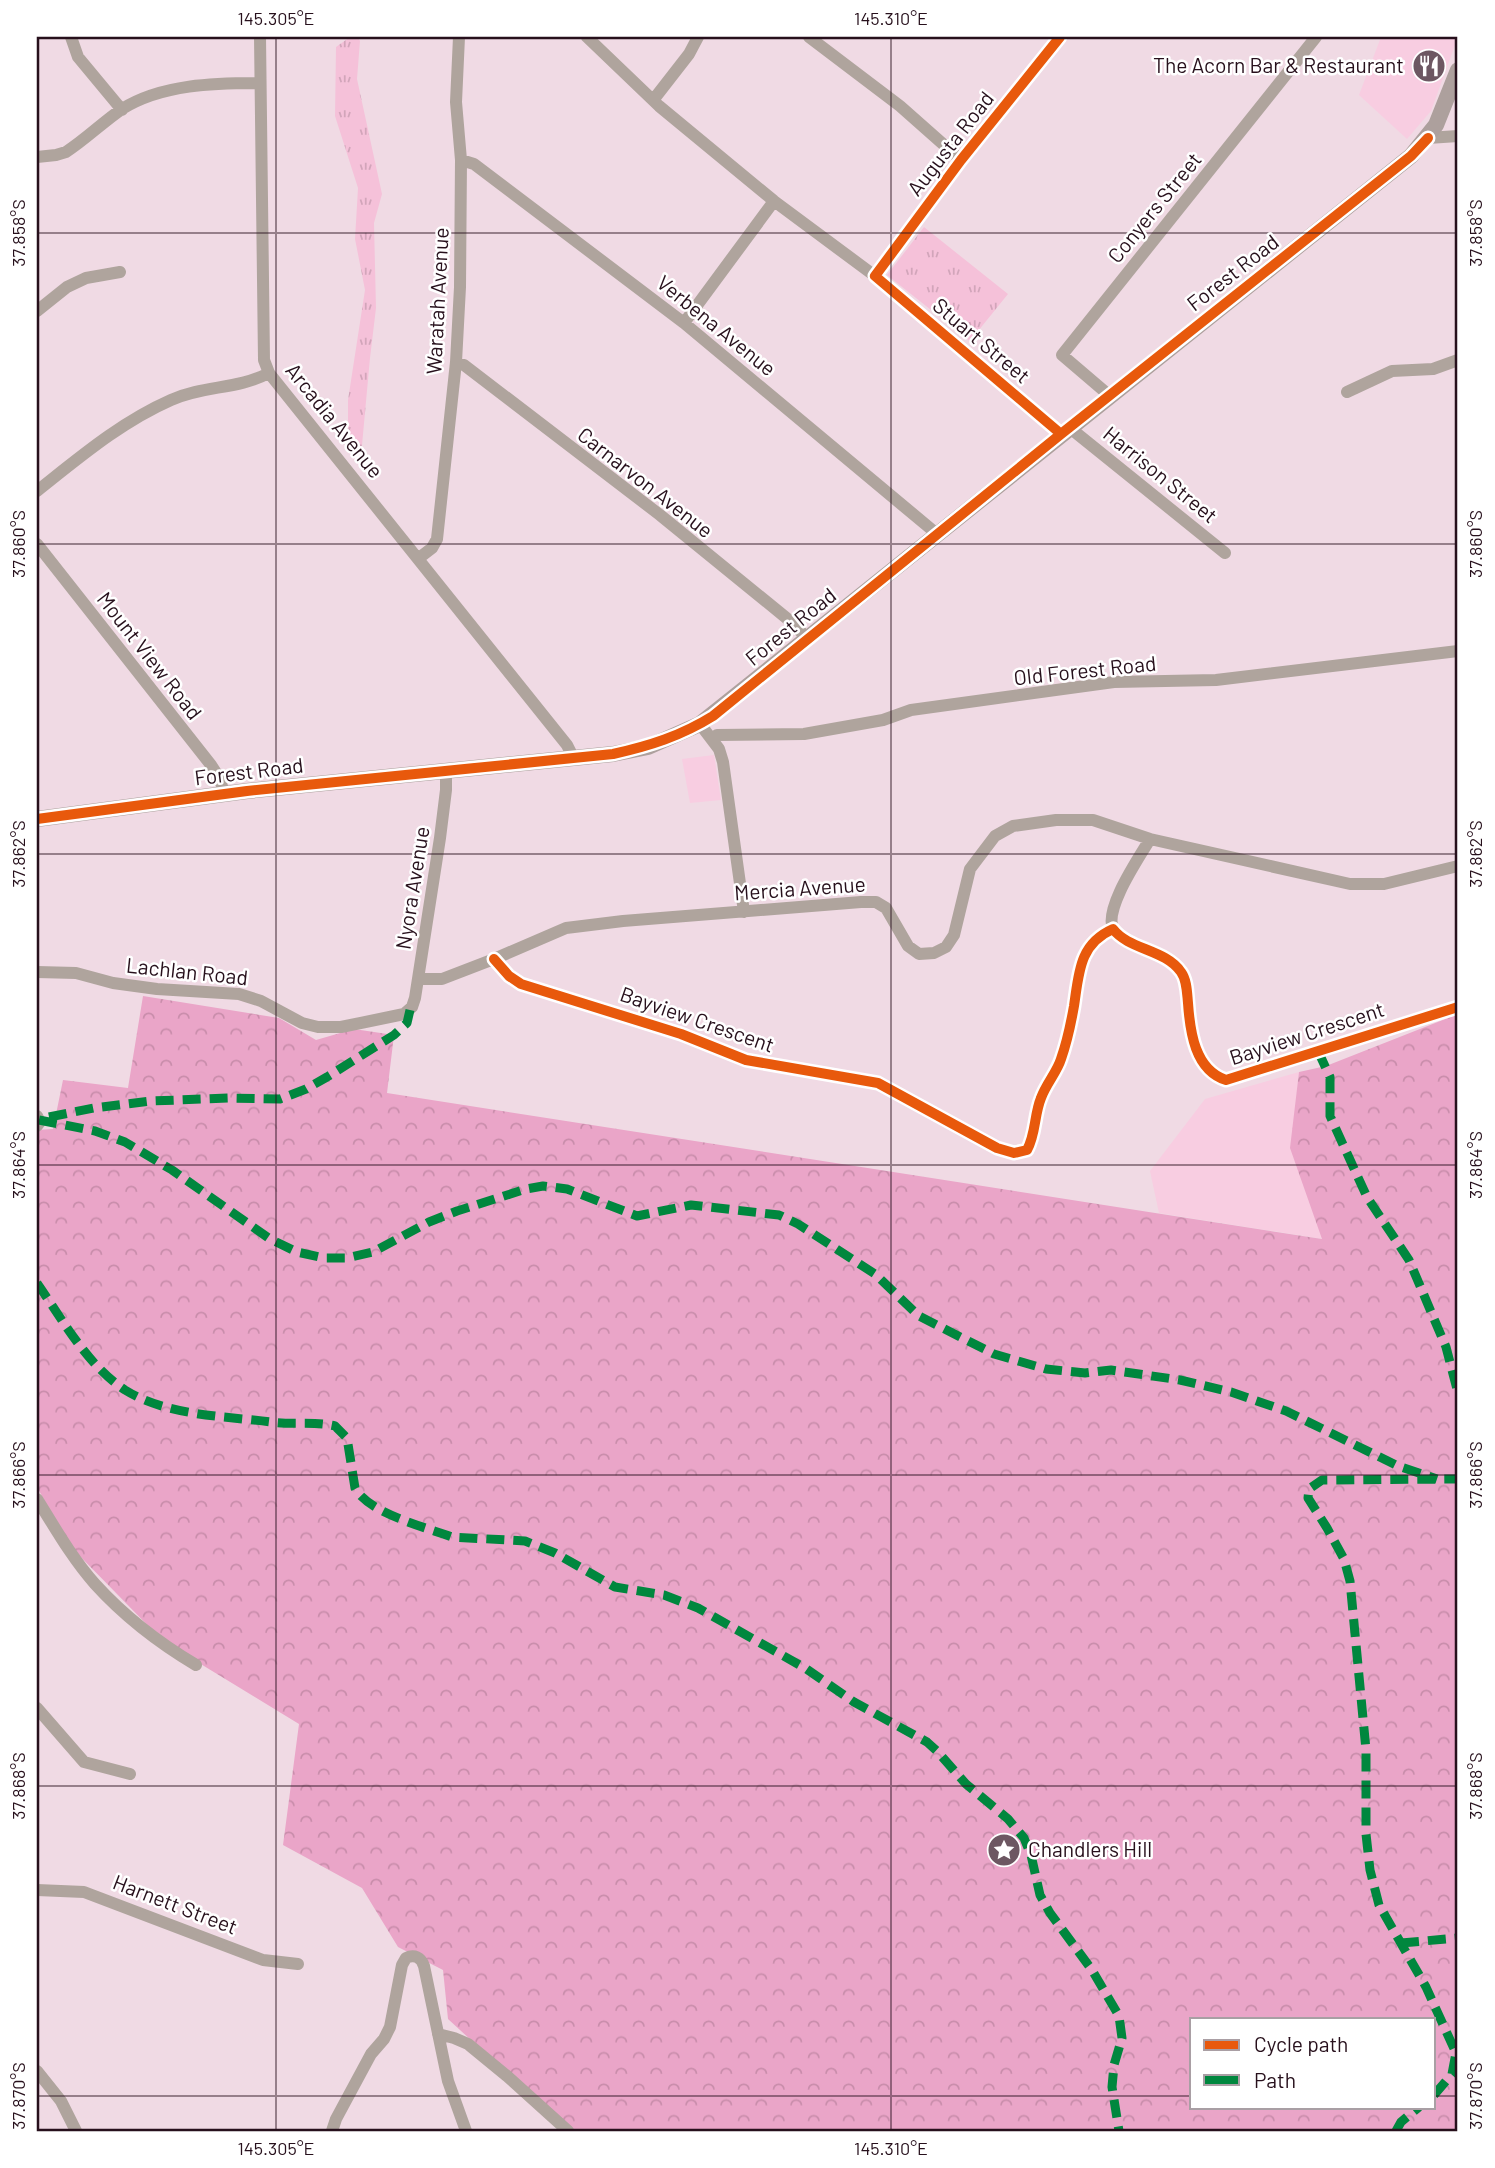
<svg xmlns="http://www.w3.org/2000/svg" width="1495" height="2168" font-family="Barlow,sans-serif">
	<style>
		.built { fill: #f8cde1 }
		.grass { fill: url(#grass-tufts) }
		.forest { fill: url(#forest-crowns); fill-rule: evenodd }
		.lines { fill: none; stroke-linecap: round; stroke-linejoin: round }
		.minor { stroke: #afa49d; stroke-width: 12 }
		.major { stroke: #ada09d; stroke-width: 16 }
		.quiet { stroke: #00873e; stroke-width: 9; stroke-dasharray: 18 9; stroke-linecap: butt }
		.cycleway-casing { stroke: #fff; stroke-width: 15 }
		.cycleway { stroke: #e8590c; stroke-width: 10 }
		.ticks { fill: none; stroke: #27101c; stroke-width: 2; stroke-opacity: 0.45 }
		.labels { text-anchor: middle; stroke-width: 5; stroke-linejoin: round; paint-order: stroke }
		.poi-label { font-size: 21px; fill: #27101c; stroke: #fff; text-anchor: end }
		.street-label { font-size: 21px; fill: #27101c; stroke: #fff }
		.neatline { fill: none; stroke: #27101c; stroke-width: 2.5 }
		.ticks-label { font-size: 18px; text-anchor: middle; fill: #27101c }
	</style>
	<defs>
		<pattern id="grass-tufts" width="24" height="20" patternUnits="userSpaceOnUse" patternTransform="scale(1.75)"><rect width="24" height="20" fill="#f5c1d9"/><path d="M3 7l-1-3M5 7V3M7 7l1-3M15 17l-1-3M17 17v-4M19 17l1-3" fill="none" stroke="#d2a5ba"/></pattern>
		<pattern id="forest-crowns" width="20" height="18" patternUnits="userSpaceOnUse" patternTransform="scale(1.75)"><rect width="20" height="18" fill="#eaa5c8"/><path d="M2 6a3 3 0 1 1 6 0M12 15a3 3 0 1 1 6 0" fill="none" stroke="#c98dab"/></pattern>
	</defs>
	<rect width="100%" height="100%" fill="#f0dae4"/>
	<path class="built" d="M1381 37H1458L1431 111 1407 139 1359 95Z
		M714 755 721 800 690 803 682 759Z
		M1299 1072 1291 1148 1323 1239 1159 1213 1150 1171 1205 1099Z"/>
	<path class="grass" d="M350 37H358L360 41 357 79 382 194 374 223 376 308 370 358 360 467 348 452V400L365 290 355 239 358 188 335 116 336 47Z
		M924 227 1008 294 970 341 887 275Z"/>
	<path class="forest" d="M143 996 279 1018 316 1040 354 1029 394 1035 387 1093 1322 1239 1290 1148 1299 1072 1326 1066 1458 1014V2131H570L448 2019 443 1970 398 1947 362 1888 283 1845 299 1724 163 1641 69 1545 37 1487V1130L53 1129 63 1080 128 1088ZM1192 2019H1434V2107H1192Z"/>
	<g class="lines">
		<path class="minor" d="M71 37 78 57 122 110
			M260 37 264 360 269 373 567 745 574 759
			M587 37 659 106 774 201 875 276 1061 434
			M809 37 900 106 961 160
			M654 99 689 54 698 37
			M1428 138 1458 136
			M37 157 56 155 66 152C86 139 103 122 122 109 162 84 215 83 260 83
			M461 160 474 164 684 323 937 534
			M875 276 961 160 1060 37
			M37 311 67 287 86 278 120 272
			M684 323 774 201
			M456 362 464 365 660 515 795 625 807 639
			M1347 392 1392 371 1433 369 1458 360
			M1110 396 1062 355 1316 37
			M1070 428 1225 553
			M37 491C80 457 121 422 171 400 205 385 236 390 269 373
			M37 544 211 765 220 779 224 794
			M419 558 432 548 437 539 456 362 460 287 461 160 456 102 459 37
			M700 724 719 749 723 762 744 912
			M717 735 804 734 883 720 911 710 1114 682 1216 680 1458 651
			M1113 929C1104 908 1139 858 1150 839
			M494 959 509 976 521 984 681 1034 746 1060 878 1083 997 1148 1014 1153 1027 1150C1036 1134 1034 1115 1041 1098 1046 1084 1057 1072 1061 1059 1067 1042 1071 1023 1074 1006 1079 973 1079 944 1113 929 1129 950 1165 949 1181 972 1187 980 1187 993 1188 1003 1190 1032 1195 1070 1226 1080L1458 1007
			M37 972 76 973 113 983 157 989 239 994 261 1001 302 1023 318 1027H341L404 1014 412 1007 415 998 440 838 446 790V771
			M418 979H442L494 959 566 928 623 921 861 902H876L886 908 908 946 919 954 934 953 946 947 954 935 970 869 995 836 1013 826 1056 820H1093L1150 839 1350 884H1384L1458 866
			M37 1116 40 1122 37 1126
			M37 1499C55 1528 72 1558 95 1584 124 1616 159 1643 196 1665
			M37 1708 84 1762 130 1774
			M37 1890 84 1892 263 1960 298 1964
			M438 2034 454 2038 468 2044 507 2076 568 2131
			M37 2071 61 2101 76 2131
			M332 2131 336 2119 371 2054 384 2039 390 2027 402 1965 406 1958C414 1954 421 1957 424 1966L448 2081 466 2131"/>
		<path class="major" d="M37 819 247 791 613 754 648 747 700 724 1411 156 1436 125 1458 70"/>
		<path class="quiet" d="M1318 1051 1330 1077V1116L1367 1197 1409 1260 1446 1347 1458 1393
			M49 1117 94 1108 151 1101 230 1098 280 1099 306 1089 327 1077 394 1035 407 1023 410 1010
			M39 1120 95 1131 125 1142 172 1170 270 1239 297 1252 324 1258H347L373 1252 429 1222 457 1211 526 1189 543 1186 567 1189 637 1216 691 1205 779 1215 798 1224 875 1274 919 1316 994 1354 1046 1369 1085 1373 1111 1370 1180 1380 1231 1392 1286 1411 1398 1466 1437 1479
			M37 1283C62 1319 87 1365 125 1390 167 1416 224 1416 271 1422 292 1425 314 1421 335 1426L347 1438 355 1488C368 1513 425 1527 452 1537L525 1541 555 1553 615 1587 664 1595 698 1608 805 1668 854 1702 927 1742 937 1751 966 1784 1008 1819 1024 1838 1031 1855 1040 1895 1050 1913 1092 1970 1119 2016 1122 2038 1114 2065 1112 2087 1119 2131
			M1401 1943 1458 1938
			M1434 2095 1452 2074 1456 2053 1426 1987 1379 1905 1370 1870 1366 1834V1750L1350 1581 1344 1559 1327 1528 1308 1498 1309 1489 1322 1480 1458 1479
			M1396 2131 1401 2122 1419 2107"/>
		<defs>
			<path id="cycleway" d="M1060 37 961 160 875 276 1061 434
				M37 819 247 791 613 754C649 746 681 736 713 716L1061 434 1411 156 1428 138
				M494 959 509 976 521 984 681 1034 746 1060 878 1083 997 1148 1014 1153 1027 1150C1036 1134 1034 1115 1041 1098 1046 1084 1057 1072 1061 1059 1067 1042 1071 1023 1074 1006 1079 973 1079 944 1113 929 1129 950 1165 949 1181 972 1187 980 1187 993 1188 1003 1190 1032 1195 1070 1226 1080L1458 1007"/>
		</defs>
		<use href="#cycleway" class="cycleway-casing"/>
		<use href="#cycleway" class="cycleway"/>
	</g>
	<path class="ticks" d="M276 37V2131M891 37V2131M37 233H1458M37 544H1458M37 854H1458M37 1165H1458M37 1475H1458M37 1786H1458M37 2096H1192M1434 2096H1458"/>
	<defs>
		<symbol id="restaurant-disc" viewBox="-11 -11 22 22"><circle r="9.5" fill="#6d5762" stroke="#fff"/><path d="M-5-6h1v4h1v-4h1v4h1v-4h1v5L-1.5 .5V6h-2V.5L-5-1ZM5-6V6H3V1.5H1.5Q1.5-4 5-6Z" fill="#fff"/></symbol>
		<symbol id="sight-disc" viewBox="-11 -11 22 22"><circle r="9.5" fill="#6d5762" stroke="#fff"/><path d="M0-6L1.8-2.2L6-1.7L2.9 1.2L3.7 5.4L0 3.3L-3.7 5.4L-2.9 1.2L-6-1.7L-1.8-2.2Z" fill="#fff"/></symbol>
	</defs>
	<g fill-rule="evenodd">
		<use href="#restaurant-disc" x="1410" y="47" width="38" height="38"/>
		<use href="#sight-disc" x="985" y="1831" width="38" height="38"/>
	</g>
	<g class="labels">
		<g class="poi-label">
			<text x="1404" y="73">The Acorn Bar &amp; Restaurant</text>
			<text x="1028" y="1857" text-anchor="start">Chandlers Hill</text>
		</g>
		<g class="street-label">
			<text transform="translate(951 144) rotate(-52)" y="7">Augusta Road</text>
			<text transform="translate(1155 208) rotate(-51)" y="7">Conyers Street</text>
			<text transform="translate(1233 273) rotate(-38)" y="7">Forest Road</text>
			<text transform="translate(438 301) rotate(-87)" y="7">Waratah Avenue</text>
			<text transform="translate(716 326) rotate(39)" y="7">Verbena Avenue</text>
			<text transform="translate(981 341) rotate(40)" y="7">Stuart Street</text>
			<text transform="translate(334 421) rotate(51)" y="7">Arcadia Avenue</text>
			<text transform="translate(1160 475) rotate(39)" y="7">Harrison Street</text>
			<text transform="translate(645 483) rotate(38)" y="7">Carnarvon Avenue</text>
			<text transform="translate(791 627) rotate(-39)" y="7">Forest Road</text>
			<text transform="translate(149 656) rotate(52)" y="7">Mount View Road</text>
			<text transform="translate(1085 671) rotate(-6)" y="7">Old Forest Road</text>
			<text transform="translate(249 772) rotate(-7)" y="7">Forest Road</text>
			<text transform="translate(413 888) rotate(-81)" y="7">Nyora Avenue</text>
			<text transform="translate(800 889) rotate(-4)" y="7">Mercia Avenue</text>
			<text transform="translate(187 972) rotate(6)" y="7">Lachlan Road</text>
			<text transform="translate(697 1020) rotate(19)" y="7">Bayview Crescent</text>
			<text transform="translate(1307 1034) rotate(-18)" y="7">Bayview Crescent</text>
			<text transform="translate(175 1905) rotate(21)" y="7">Harnett Street</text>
		</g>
	</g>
	<rect width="1495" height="2168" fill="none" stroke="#ffffff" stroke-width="77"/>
	<rect x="1190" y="2018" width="245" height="91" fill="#ffffff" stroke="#a99fa4" stroke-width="2"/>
	<rect x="1204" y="2040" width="35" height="10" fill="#e8590c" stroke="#a99fa4" stroke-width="2"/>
	<text x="1254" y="2052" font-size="21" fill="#27101c">Cycle path</text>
	<rect x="1204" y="2075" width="35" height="10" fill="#00873e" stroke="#a99fa4" stroke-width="2"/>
	<text x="1254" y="2088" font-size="21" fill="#27101c">Path</text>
	<rect x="38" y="38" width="1418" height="2092" class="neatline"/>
	<g class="ticks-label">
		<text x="276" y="25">145.305°E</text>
		<text x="891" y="25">145.310°E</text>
		<text transform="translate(19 233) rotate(-90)" y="6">37.858°S</text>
		<text transform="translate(1476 233) rotate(-90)" y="6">37.858°S</text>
		<text transform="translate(19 544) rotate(-90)" y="6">37.860°S</text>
		<text transform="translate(1476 544) rotate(-90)" y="6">37.860°S</text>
		<text transform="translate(19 854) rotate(-90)" y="6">37.862°S</text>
		<text transform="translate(1476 854) rotate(-90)" y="6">37.862°S</text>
		<text transform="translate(19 1165) rotate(-90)" y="6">37.864°S</text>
		<text transform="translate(1476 1165) rotate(-90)" y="6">37.864°S</text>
		<text transform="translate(19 1475) rotate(-90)" y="6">37.866°S</text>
		<text transform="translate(1476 1475) rotate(-90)" y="6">37.866°S</text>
		<text transform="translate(19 1786) rotate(-90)" y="6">37.868°S</text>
		<text transform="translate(1476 1786) rotate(-90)" y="6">37.868°S</text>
		<text transform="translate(19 2096) rotate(-90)" y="6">37.870°S</text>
		<text transform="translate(1476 2096) rotate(-90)" y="6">37.870°S</text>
		<text x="276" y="2155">145.305°E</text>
		<text x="891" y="2155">145.310°E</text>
	</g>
</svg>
